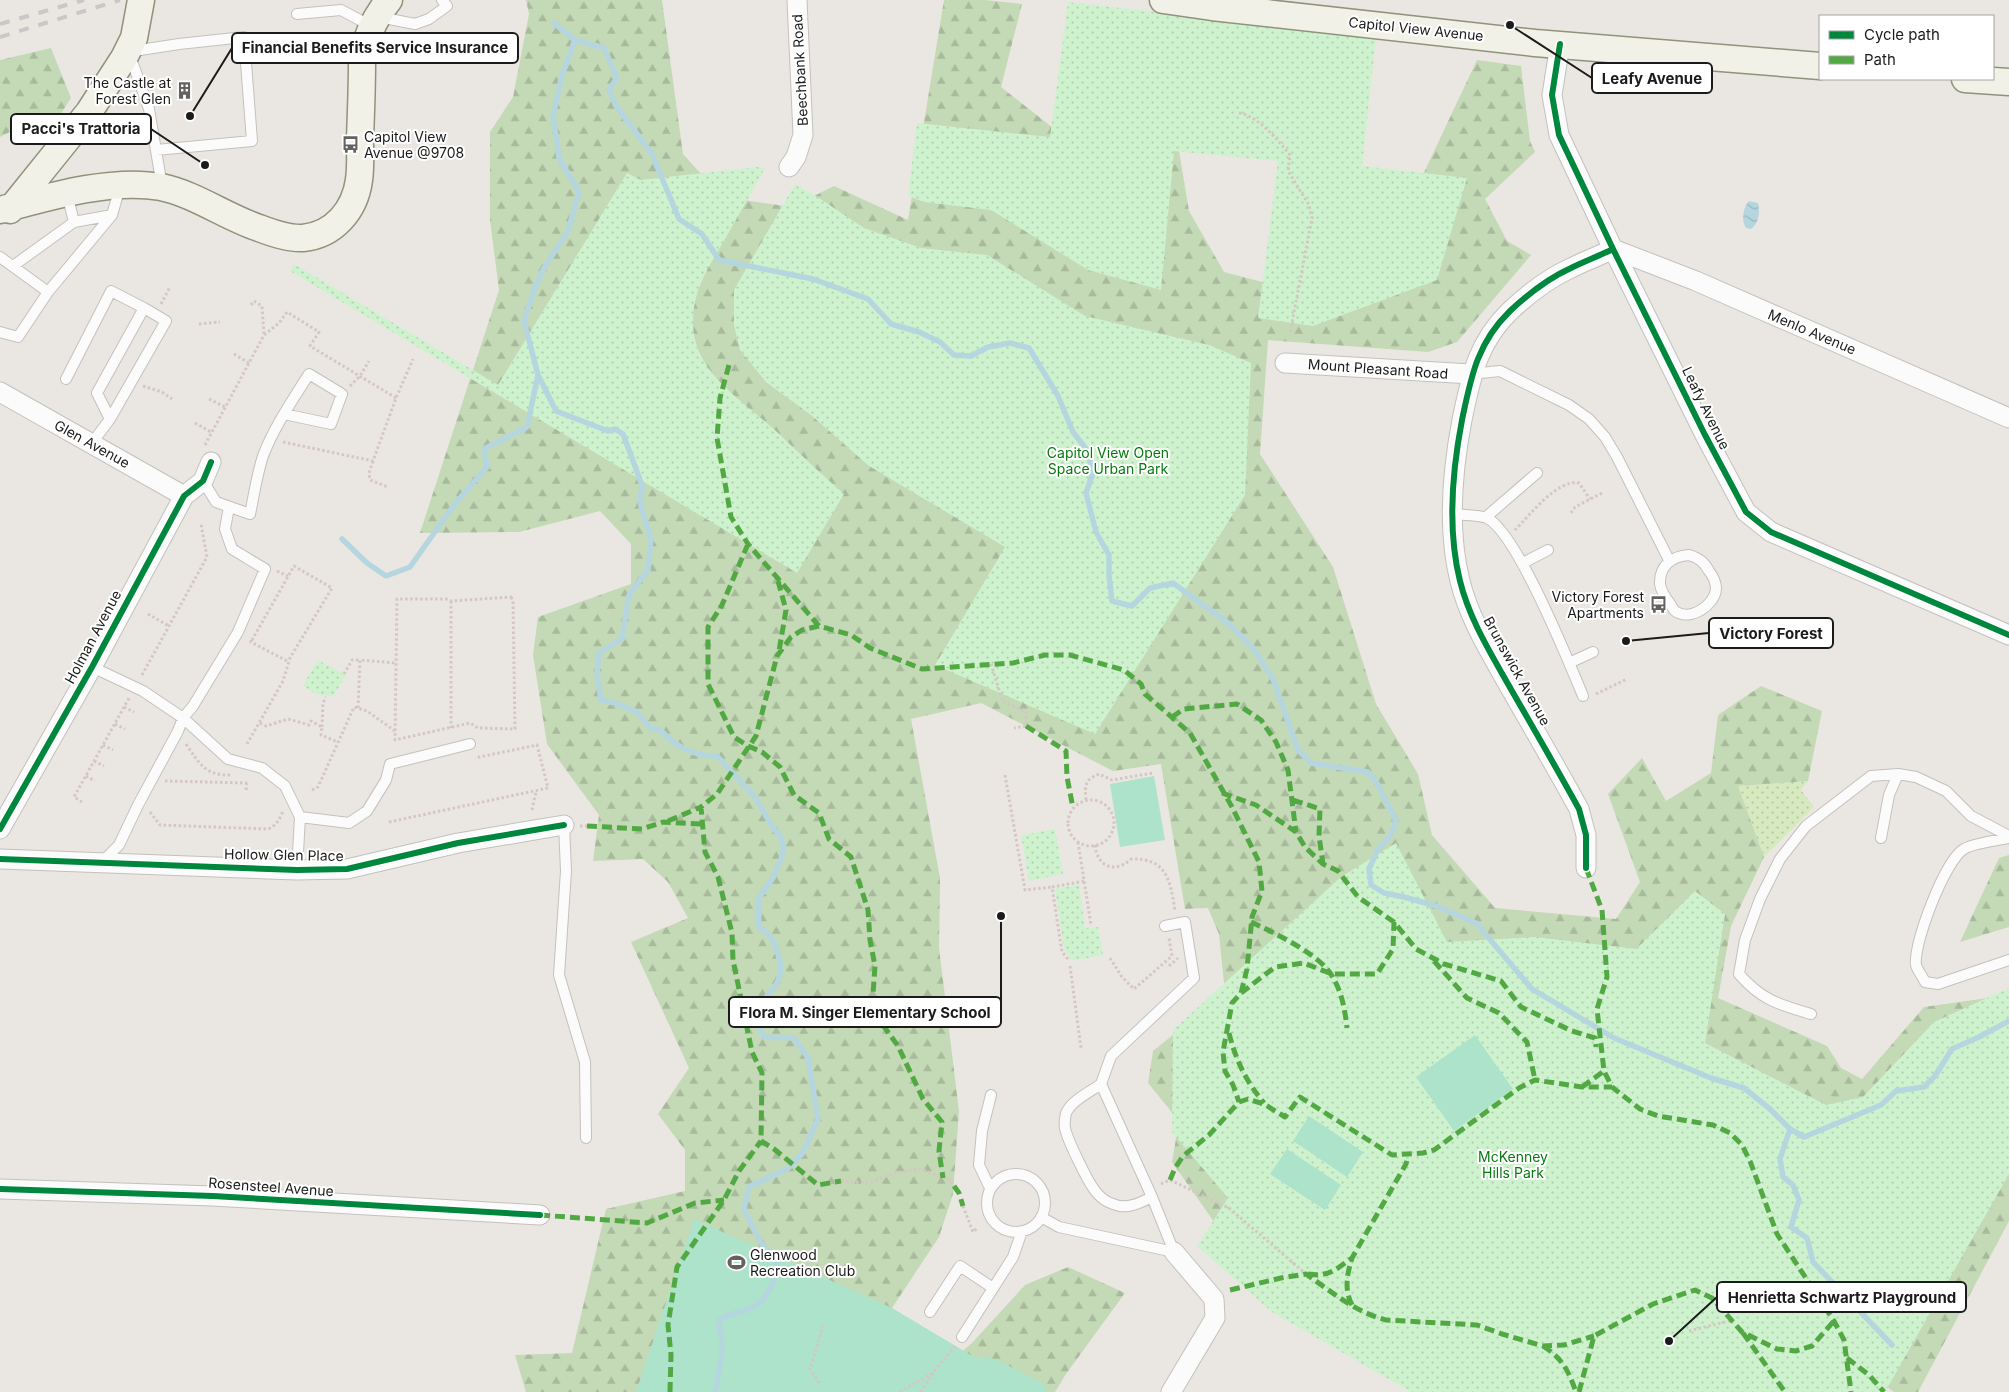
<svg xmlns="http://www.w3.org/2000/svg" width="2009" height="1392" font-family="Inter,sans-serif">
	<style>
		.grass { fill: url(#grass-dots) }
		.forest { fill: url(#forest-firs) }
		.park { fill: url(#park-dots) }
		.pitch { fill: #ace3ca }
		.water { fill: url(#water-waves) }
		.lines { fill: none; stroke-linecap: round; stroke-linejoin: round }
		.stream { stroke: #b5d6de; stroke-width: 5.5 }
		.lane-casing { stroke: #c2c1bf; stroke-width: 12 }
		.street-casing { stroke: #c2c1bf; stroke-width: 21 }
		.secondary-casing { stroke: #91927b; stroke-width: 29 }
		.path { stroke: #d6c6c3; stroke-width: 3; stroke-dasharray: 2.5 2.5; stroke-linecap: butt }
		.lane { stroke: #fcfbfb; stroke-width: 10 }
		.street { stroke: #fcfbfb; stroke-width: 19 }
		.secondary { stroke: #f2f1e8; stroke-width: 26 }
		.rail { stroke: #c9c8c8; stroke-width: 4; stroke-dasharray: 10 10; stroke-linecap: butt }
		.quiet { stroke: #52a943; stroke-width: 5; stroke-dasharray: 10 5; stroke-linecap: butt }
		.cycleway-casing { stroke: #fff; stroke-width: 9 }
		.cycleway { stroke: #00873e; stroke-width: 6 }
		.labels { text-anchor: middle; stroke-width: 4; stroke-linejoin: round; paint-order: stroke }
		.street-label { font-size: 14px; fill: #1b1b1b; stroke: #fff }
		.poi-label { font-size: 14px; fill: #1b1b1b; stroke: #fff; text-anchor: end }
		.park-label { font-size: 14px; fill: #087a10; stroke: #fff }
		.leader { fill: none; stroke: #1b1b1b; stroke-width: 2 }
		.callout-dot { fill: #1b1b1b; stroke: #fff; stroke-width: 2 }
		.callout { fill: #fff; stroke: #1b1b1b; stroke-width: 2 }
		.callout-label { font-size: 15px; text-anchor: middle; font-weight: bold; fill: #1b1b1b }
	</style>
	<defs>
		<pattern id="grass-dots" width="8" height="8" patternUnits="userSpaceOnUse" patternTransform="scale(1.25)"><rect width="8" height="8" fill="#d6e9bf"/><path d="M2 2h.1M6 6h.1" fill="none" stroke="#b7c7a4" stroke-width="1.8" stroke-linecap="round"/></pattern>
		<pattern id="forest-firs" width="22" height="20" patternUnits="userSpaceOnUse" patternTransform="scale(1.25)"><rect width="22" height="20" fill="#c4d9b6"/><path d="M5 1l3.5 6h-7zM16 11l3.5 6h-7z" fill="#a8ba9c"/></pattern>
		<pattern id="park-dots" width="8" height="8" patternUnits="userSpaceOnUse" patternTransform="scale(1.25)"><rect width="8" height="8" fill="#cff2ce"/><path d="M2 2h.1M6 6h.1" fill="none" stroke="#b1cfb0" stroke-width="1.8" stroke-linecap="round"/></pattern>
		<pattern id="water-waves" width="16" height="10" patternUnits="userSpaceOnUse" patternTransform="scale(1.25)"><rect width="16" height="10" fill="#b5d6de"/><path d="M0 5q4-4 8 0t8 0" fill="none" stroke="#9bb7be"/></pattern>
	</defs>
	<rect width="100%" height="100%" fill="#eae7e2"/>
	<path class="grass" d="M1808 781 1801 790 1814 807 1764 857 1738 786Z"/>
	<path class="forest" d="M526 0H662L683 154 722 197 792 207 834 186 908 220 944 0H985L1022 4 1001 87 1058 132 1178 145 1189 211 1224 272 1286 288 1360 171 1420 181 1477 60 1521 66 1530 141 1535 152 1485 199 1507 241 1531 255 1457 342 1428 352 1268 340 1260 454 1333 567 1376 704 1418 774 1432 835 1495 908 1616 919 1640 882 1608 794 1642 758 1666 801 1711 773 1718 715 1761 686 1822 711 1808 781 1738 786 1764 857 1731 926 1718 998 1827 1046 1841 1068 1862 1079 1924 1007 2009 995V1221L1918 1392H1894L1879 1381 1219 1229 1172 1162 1179 1121 1148 1083 1153 1051 1225 993 1219 934 1208 908 1185 909 1161 764 1113 771 981 703 911 719 940 878 939 948 959 1111 953 1194 939 1237 892 1308 938 1342 752 1392H526L515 1355 572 1353 606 1209 685 1191V1150L658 1114 689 1068 631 942 688 918 668 882 643 859 593 861 599 815 547 744 533 655 538 617 631 584V544L600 511 519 532 420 533 499 290 490 220V132L513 97 529 14Z
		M51 48 71 98 40 146 31 121 0 137V60Z
		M2009 855V927L1960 942 1999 858Z
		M1068 1267 1125 1293 1066 1374 1055 1392H926L936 1374 972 1343 1025 1285Z"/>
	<path class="park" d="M1068 2 1376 37 1362 166 1467 178 1437 280 1313 326 1258 318 1278 161 1174 151 1161 290 1088 270 991 210 924 202 908 196 917 123 1050 137Z
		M757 167 765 168C751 193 737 219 722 244 714 258 705 272 699 288 674 362 731 390 777 432 799 453 821 474 844 494L797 573 290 271 294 264 498 385 627 173 641 180Z
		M795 184 816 196 864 228 921 248 987 255 1085 316 1209 345 1251 363 1245 495 1095 734 935 665 1005 547 869 466 811 415 766 382 740 350 734 325V290Z
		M318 660 346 675 334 695C321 698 314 694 303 685Z
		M1055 829 1063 874 1029 881 1021 835Z
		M1396 843 1447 942 1535 937 1636 949 1695 891 1725 914 1705 1043 1826 1105 1863 1097 1934 1022 2009 988V1174L1885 1392H1411L1272 1312 1197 1246 1228 1198 1172 1132 1173 1030 1341 877Z
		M1079 885 1085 928 1098 927 1103 955 1072 961 1064 949 1055 889Z"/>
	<path class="pitch" d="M1154 776 1165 840 1120 847 1110 784Z
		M1475 1035 1513 1089 1454 1131 1416 1077Z
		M1309 1116 1363 1152 1347 1177 1293 1141Z
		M1287 1149 1341 1185 1325 1210 1270 1174Z
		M694 1219 892 1308 974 1357 996 1359 1047 1386 1044 1392H636Z"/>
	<path class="water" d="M1749 201 1758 203C1760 212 1759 223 1751 229L1746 228C1741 221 1743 207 1749 201Z"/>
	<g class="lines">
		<path class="stream" d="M554 23 575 40 604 48 617 78 609 90 616 106 652 154 679 219 702 234 719 260 813 279 868 299 891 324 919 332 940 342 954 355 971 356 988 347 1010 343 1029 348 1058 396 1073 432 1087 450 1093 473 1086 493 1096 532 1109 555V575L1112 601 1132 606 1150 588 1173 583 1228 623 1253 648 1273 679 1298 750 1311 763 1368 772 1378 785 1396 821 1390 836 1378 849 1369 869 1371 885 1384 893 1404 897 1436 906 1476 923 1532 989 1614 1038 1711 1078 1744 1088 1770 1109 1790 1129 1780 1159 1783 1177 1793 1185 1799 1200 1791 1227 1807 1238 1813 1262 1892 1345
			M575 40 562 75 553 116 559 158 579 192 568 231 544 268 534 290 524 321 538 375 556 411 608 431 615 429 623 434 643 488 640 493 641 506 651 539 648 570 629 595 622 639 599 653 597 673 601 700 615 703 637 712 650 728 660 730C676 747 693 756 717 756L755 797 772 826 782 839 783 854 773 878 758 899 759 926C773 939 774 939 779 958 788 991 754 996 756 1020 757 1025 762 1032 764 1037L794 1038 808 1058 818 1119 802 1154 787 1169 749 1187 744 1209C750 1221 755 1233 762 1244 767 1252 776 1252 778 1265 779 1275 765 1300 757 1305 742 1315 732 1310 718 1322 726 1344 720 1370 715 1392
			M342 539 367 563 386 576 410 567 454 505 487 467 484 449 527 427 538 375
			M1790 1129 1804 1137 1881 1105 1896 1091 1924 1087 1935 1076 1952 1049 1979 1037 2009 1021"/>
		<defs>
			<path id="lane" d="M297 14 341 10 371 26
				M379 17 415 24 429 19 447 6 442 0
				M140 50 179 44 244 37 252 141 156 150
				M133 64 149 109 162 186
				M67 194 74 222 112 215
				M0 257 48 292
				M13 266 74 222
				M0 332 18 337 48 292 112 215 120 187
				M1471 374 1500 371 1569 405 1589 419 1605 437 1617 457 1669 560
				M66 379 111 291 144 308
				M92 443 110 419 166 321 144 308 97 393 110 419
				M203 481 216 502 250 514C254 495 257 474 263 456 274 427 292 401 309 374L342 394 331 424 284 414
				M1452 514C1461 515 1480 515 1487 518 1517 533 1568 660 1583 696
				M1486 517 1537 473
				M1689 555C1699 558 1704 562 1709 571 1713 576 1716 582 1716 589 1715 605 1690 622 1675 611 1673 609 1671 605 1669 602 1665 597 1661 591 1660 584 1659 566 1672 556 1689 555Z
				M1523 563 1548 550
				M1569 663 1593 652
				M92 667 143 691 183 718 228 759 262 768 285 786 300 817 297 870
				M300 817 349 823 367 811 386 780 390 764 470 744
				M564 825 566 871 559 975 585 1062 586 1138
				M1881 838 1889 795 1898 774
				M2009 838C1999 840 1971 844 1964 849 1945 860 1913 944 1916 965 1917 970 1923 977 1925 982L1938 984 2009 960
				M102 862 119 845 138 805 178 731 183 718 193 706 238 632 265 569 232 549 225 529 229 507
				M1811 1014C1780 1005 1761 1000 1739 974L1745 940 1760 899 1780 859 1806 826 1871 776 1898 774 1916 777 1946 791 1971 816 2009 836
				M1101 1084 1111 1056 1194 978 1185 922 1165 926
				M987 1203a29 29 0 1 1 58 0a29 29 0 1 1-58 0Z
				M990 1188 979 1165 982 1131 991 1095
				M1152 1197C1140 1203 1127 1210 1113 1204 1107 1202 1101 1198 1097 1193 1089 1185 1067 1139 1065 1128 1064 1123 1065 1118 1066 1113 1072 1100 1090 1092 1101 1084L1152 1197 1174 1252
				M1041 1217 1059 1227 1174 1252
				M930 1312 960 1266 993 1288
				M962 1337 1013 1257 1022 1231"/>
			<path id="street" d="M1560 44 1552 95 1559 135 1613 249 1705 435 1746 512 1771 532 2009 635
				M789 167 796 157 803 135 797 0
				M1613 249 1696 281 2009 418
				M1285 363 1471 374
				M0 392 184 496
				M0 829 92 667 184 496 203 481 211 462
				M0 859 297 870 347 869 458 843 564 825
				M1586 868V835L1579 809C1556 767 1532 726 1508 684 1490 652 1469 618 1460 581 1447 529 1452 472 1462 420 1471 377 1477 343 1510 311 1527 295 1549 278 1571 268 1585 261 1599 256 1613 249
				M0 1189 213 1196 540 1215
				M1171 1392 1215 1318 1214 1299 1174 1252"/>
			<path id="secondary" d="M1163 0 1212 7 1535 43 1820 66
				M1965 79 2009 82
				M0 210C48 197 111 178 161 187 195 194 226 217 259 228 272 233 289 239 303 238 334 235 355 210 359 180 361 166 360 152 360 138 361 113 362 88 362 62 366 37 373 20 389 0
				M10 210 89 112 124 58 134 38 141 0"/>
		</defs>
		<use href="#lane" class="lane-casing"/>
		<use href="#street" class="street-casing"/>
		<use href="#secondary" class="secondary-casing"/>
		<path class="path" d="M1239 113C1257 115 1279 141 1290 155L1288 171 1309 205 1312 218 1290 333
			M161 304 170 287
			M251 305 254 301 262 306 264 334
			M199 324 220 322
			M234 354 249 363
			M143 386 162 392 172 399
			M350 386 360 376 369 361
			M209 399 225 407
			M195 423 211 432
			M283 442 373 461 396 398 413 359
			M205 445 264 335 279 323 287 312 319 332 310 346 396 398
			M373 461 369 473 370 480 388 487
			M1571 513 1575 507 1602 493
			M1515 530C1529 516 1557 479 1579 483L1590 499
			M277 571 288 576
			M511 597 513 601 515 729 478 728 470 723 395 740 397 599H446L451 601Z
			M451 601V728
			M148 614 169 626
			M251 640V642L289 662
			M991 664 1003 702 1026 711V726L1014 728
			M344 674 352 660H360
			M142 675 207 557 201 524
			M1596 694 1627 679
			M124 707 134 712
			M358 708 360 660 396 663
			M260 723 266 726 288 719 309 725 311 721 322 727 321 735 338 742
			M115 724 125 729
			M322 727 323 703 326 697
			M186 744C199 763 205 776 231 775
			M247 744 283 681 290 658 332 588 294 566 252 640
			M103 745 113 750
			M94 761 104 766
			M1005 775 1025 890 1052 887
			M86 776 95 781
			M165 781 247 783
			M246 790 247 783
			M312 790 318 787 354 707 367 711 395 731
			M1086 800C1085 786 1084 780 1099 774L1112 780 1153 773
			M1068 823a23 23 0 1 1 46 0a23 23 0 1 1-46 0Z
			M82 802 74 797 129 698
			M532 810 536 792
			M150 812 160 825 268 829C276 826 280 819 283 811
			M389 822 548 788 537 745 475 758
			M580 826H587
			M1078 842 1091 925
			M1095 845C1097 867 1115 874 1131 859 1167 858 1170 880 1175 910
			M1110 958 1122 977 1134 989 1172 956 1169 938
			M1068 959 1062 952 1052 887 1085 881
			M1070 966 1081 1048
			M1169 966 1178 958
			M841 1181 868 1183 894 1173 920 1169 950 1180 954 1186
			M1161 1184 1170 1180 1229 1208 1306 1274
			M963 1206 973 1232 977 1228
			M1689 1331 1733 1320
			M819 1383 810 1369 823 1326
			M900 1392 932 1373
			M921 1392 933 1373 955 1346"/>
		<use href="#lane" class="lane"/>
		<use href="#street" class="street"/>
		<use href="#secondary" class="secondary"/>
		<path class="rail" d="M0 24 84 0
			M0 37 120 0"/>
		<path class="quiet" d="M729 365 720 398 717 438 731 517 748 544 819 626 851 635 870 648 922 669 1013 663 1045 655H1070L1124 670 1141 684 1145 694 1190 733 1232 807 1259 862 1262 891 1252 917 1247 969 1241 993 1232 1003 1223 1052 1225 1071 1233 1085 1239 1102
			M748 544 722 605 708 627V684L734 737 748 746 762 752 780 767 794 795 819 813 829 839 851 857 868 910 870 940 875 966 873 994 880 1021 898 1046 923 1099 942 1122 939 1151 943 1178
			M778 581 786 610 779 651
			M819 626 802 630 791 637 777 656 756 736 717 794 701 807 705 852 718 877 732 933 733 960 752 1052 762 1073 761 1141 774 1149 818 1185 841 1181
			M1172 717 1184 709 1237 704 1261 720 1276 742 1288 770 1296 832
			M1026 726 1066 751 1067 777 1073 808
			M1222 793 1256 805 1296 832 1305 847 1323 864 1338 871 1358 897 1394 922 1416 949 1444 964 1501 981 1521 1007 1572 1031 1595 1038 1596 1047
			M1293 800 1320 809 1319 836 1323 864
			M668 821 701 807
			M587 826 642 829 663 822 702 824
			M1586 868 1602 910 1607 977 1597 1009 1604 1071 1612 1087 1640 1109 1658 1116 1713 1125 1730 1133 1742 1145 1750 1161 1777 1234 1834 1321 1844 1340 1851 1392
			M1251 922C1273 932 1321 955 1332 976 1342 992 1345 1010 1347 1028
			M1434 961 1467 998 1499 1013 1527 1042 1535 1080
			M1241 993 1275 967 1304 963 1332 974H1377L1393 949 1394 922
			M1229 1033C1236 1061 1246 1081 1264 1103
			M1582 1087 1604 1071
			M1170 1180 1175 1168 1183 1156 1209 1135 1239 1102 1248 1099 1264 1104 1285 1117 1300 1097 1392 1155 1423 1153 1434 1150 1519 1088 1535 1080 1582 1087H1612
			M954 1186 959 1193 963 1206
			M540 1215 647 1223 695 1203 724 1200
			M1308 1274C1329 1277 1335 1270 1352 1258
			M1230 1290 1281 1278 1306 1274C1332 1292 1355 1312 1386 1320L1477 1325 1502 1334 1543 1346 1564 1345 1594 1336
			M1352 1305C1344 1290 1347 1274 1352 1258L1406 1164 1409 1154
			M1743 1333 1785 1392
			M1543 1346C1563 1359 1568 1370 1576 1392
			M1847 1358 1869 1375 1884 1392
			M670 1392 671 1355 668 1325 677 1267 724 1200 739 1171 761 1141
			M1579 1392 1594 1336 1653 1304 1695 1290 1712 1298 1742 1332 1777 1349 1796 1351 1812 1346 1834 1321"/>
		<defs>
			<path id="cycleway" d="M1560 44 1552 95 1559 135 1613 249 1705 435 1746 512 1771 532 2009 635
				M0 829 92 667 184 496 203 481 211 462
				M0 859 297 870 347 869 458 843 564 825
				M1586 868V835L1579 809C1556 767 1532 726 1508 684 1490 652 1469 618 1460 581 1447 529 1452 472 1462 420 1471 377 1477 343 1510 311 1527 295 1549 278 1571 268 1585 261 1599 256 1613 249
				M0 1189 213 1196 540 1215"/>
		</defs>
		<use href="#cycleway" class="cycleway-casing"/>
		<use href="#cycleway" class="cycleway"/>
	</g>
	<defs>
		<symbol id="building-bare" viewBox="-9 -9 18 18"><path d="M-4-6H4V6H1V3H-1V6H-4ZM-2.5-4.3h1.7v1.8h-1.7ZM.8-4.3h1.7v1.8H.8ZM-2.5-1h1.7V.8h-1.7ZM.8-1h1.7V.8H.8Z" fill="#636261" stroke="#fff" stroke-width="2.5" paint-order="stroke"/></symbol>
		<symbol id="bus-bare" viewBox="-9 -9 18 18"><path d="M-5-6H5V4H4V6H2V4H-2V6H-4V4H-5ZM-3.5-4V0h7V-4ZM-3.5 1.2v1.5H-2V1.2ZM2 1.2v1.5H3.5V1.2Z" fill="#636261" stroke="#fff" stroke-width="2.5" paint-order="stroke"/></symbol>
		<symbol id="stadium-bare" viewBox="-9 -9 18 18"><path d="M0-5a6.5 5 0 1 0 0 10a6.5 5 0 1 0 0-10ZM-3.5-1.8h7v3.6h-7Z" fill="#636261" stroke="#fff" stroke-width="2.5" paint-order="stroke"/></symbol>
	</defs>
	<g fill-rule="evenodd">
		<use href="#building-bare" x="172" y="78" width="25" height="25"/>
		<use href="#bus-bare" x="338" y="132" width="25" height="25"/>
		<use href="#bus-bare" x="1646" y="592" width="25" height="25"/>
		<use href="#stadium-bare" x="724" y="1250" width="25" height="25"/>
	</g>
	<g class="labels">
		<g class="street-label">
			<text transform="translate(1416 29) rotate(6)" y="5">Capitol View Avenue</text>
			<text transform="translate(800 70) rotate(-93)" y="5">Beechbank Road</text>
			<text transform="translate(1812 332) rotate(23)" y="5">Menlo Avenue</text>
			<text transform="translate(1378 369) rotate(4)" y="5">Mount Pleasant Road</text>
			<text transform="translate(1706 408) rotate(64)" y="5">Leafy Avenue</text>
			<text transform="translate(92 444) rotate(29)" y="5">Glen Avenue</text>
			<text transform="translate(93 637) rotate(-62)" y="5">Holman Avenue</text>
			<text transform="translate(1517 671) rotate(61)" y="5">Brunswick Avenue</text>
			<text transform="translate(284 855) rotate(1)" y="5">Hollow Glen Place</text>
			<text transform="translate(271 1187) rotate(4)" y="5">Rosensteel Avenue</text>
		</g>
		<g class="poi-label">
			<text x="171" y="88">The Castle at<tspan x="171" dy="16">Forest Glen</tspan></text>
			<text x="364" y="142" text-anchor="start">Capitol View<tspan x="364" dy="16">Avenue @9708</tspan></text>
			<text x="1644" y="602">Victory Forest<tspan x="1644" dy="16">Apartments</tspan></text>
			<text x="750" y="1260" text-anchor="start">Glenwood<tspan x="750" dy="16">Recreation Club</tspan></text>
		</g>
		<g class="park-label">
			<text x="1108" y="458">Capitol View Open<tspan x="1108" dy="16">Space Urban Park</tspan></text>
			<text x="1513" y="1162">McKenney<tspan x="1513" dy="16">Hills Park</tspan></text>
		</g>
	</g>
	<path class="leader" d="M190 116L232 48M1510 25L1592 78M205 165L151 129M1626 641L1709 633M1001 916L1001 1012M1669 1341L1717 1297"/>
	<g class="callout-dot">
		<circle cx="190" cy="116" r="5"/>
		<circle cx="1510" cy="25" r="5"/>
		<circle cx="205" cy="165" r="5"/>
		<circle cx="1626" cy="641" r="5"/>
		<circle cx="1001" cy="916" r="5"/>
		<circle cx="1669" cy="1341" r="5"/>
	</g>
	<g class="callout">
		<rect x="232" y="33" width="286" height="30" rx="5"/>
		<rect x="1592" y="63" width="120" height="30" rx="5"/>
		<rect x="11" y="114" width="140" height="30" rx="5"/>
		<rect x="1709" y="618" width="124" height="30" rx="5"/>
		<rect x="729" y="997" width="272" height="30" rx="5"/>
		<rect x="1717" y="1282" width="249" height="30" rx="5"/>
	</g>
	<g class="callout-label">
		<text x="375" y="53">Financial Benefits Service Insurance</text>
		<text x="1652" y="84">Leafy Avenue</text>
		<text x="81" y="134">Pacci's Trattoria</text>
		<text x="1771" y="639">Victory Forest</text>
		<text x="865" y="1018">Flora M. Singer Elementary School</text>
		<text x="1842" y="1303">Henrietta Schwartz Playground</text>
	</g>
	<rect x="1819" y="15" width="175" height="65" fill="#ffffff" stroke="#a4a4a4"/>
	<rect x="1829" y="31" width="25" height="8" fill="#00873e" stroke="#a4a4a4"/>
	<text x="1864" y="40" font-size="15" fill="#1b1b1b">Cycle path</text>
	<rect x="1829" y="56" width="25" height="8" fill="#52a943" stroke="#a4a4a4"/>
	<text x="1864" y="65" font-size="15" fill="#1b1b1b">Path</text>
</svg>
